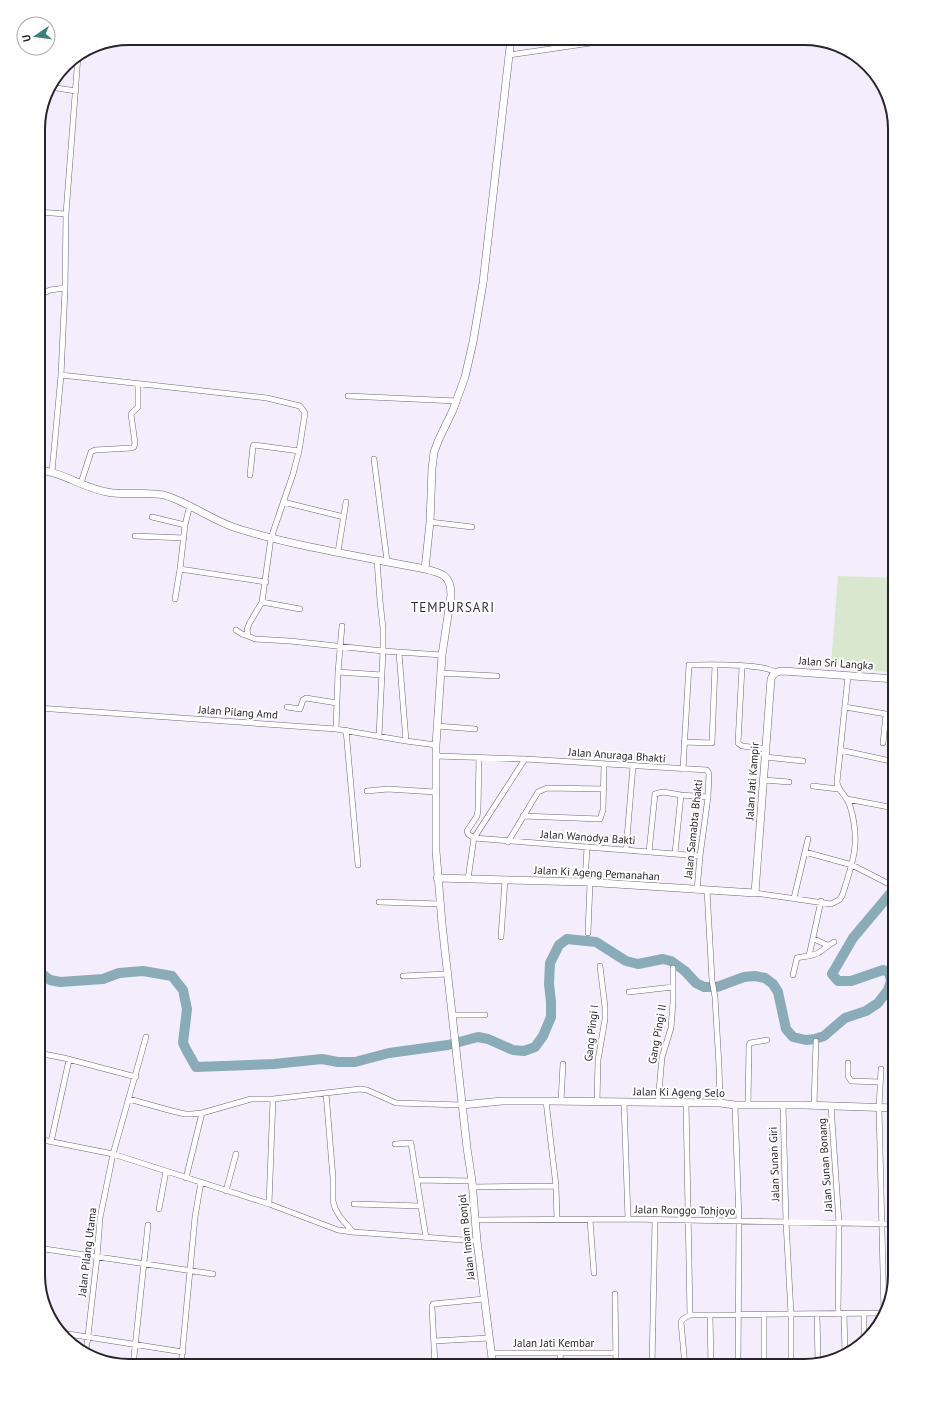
<svg xmlns="http://www.w3.org/2000/svg" width="933" height="1404" font-family="'PT Sans',sans-serif">
	<style>
		.green { fill: #d9e7ce }
		.lines { fill: none; stroke-linecap: round; stroke-linejoin: round }
		.river { stroke: #8aacb8; stroke-width: 10 }
		.street-casing { stroke: #6d6874; stroke-width: 6 }
		.secondary-casing { stroke: #6d6874; stroke-width: 8 }
		.street { stroke: #fff; stroke-width: 5 }
		.secondary { stroke: #fff; stroke-width: 7 }
		.labels { text-anchor: middle; stroke-width: 4; stroke-linejoin: round; paint-order: stroke }
		.street-label { font-size: 11px; fill: #27252a; stroke: #fff }
		.quarter-label { font-size: 13px; letter-spacing: 1px; fill: #332e39; stroke: #fff }
		.rim { fill: none; stroke: #27252a; stroke-width: 2 }
	</style>
	<rect width="100%" height="100%" fill="#f4edfb"/>
	<path class="green" d="M838 576 895 578V673L831 665Z"/>
	<g class="lines">
		<path class="river" d="M38 971 50 980 60 982 103 979 119 973 143 971 172 976 183 990 187 1009 183 1043 187 1051 196 1067 274 1064 322 1059 338 1062H355L389 1053 448 1045 478 1037 488 1039 513 1050 524 1051 535 1047 543 1036 551 1017V1002L549 984 550 963 559 945 567 939 596 942 626 961 638 964 663 959 671 961 685 971 696 983 704 987H717L744 977 755 976 765 978 773 984 778 992 786 1029 793 1037 806 1040 815 1039 824 1036 845 1018 866 1011 878 1003 888 990 891 981 889 972 883 970 851 981H838L832 974 853 938 895 888"/>
		<defs>
			<path id="street" d="M509 55 625 38
				M50 87 76 91
				M38 164 39 150
				M38 212 66 214
				M38 296 50 290 65 288
				M61 375 267 398 300 406 305 413 299 451 293 474 271 538 262 602 249 624 247 630 248 636 255 639 290 641 383 651 442 655
				M348 396 457 401
				M374 459 387 561
				M52 472 61 375 65 289 66 214 78 56
				M250 475 253 446 254 445 299 451
				M81 483 91 452 95 450 131 448 134 447 135 443 131 414 138 407V384
				M283 502 344 517
				M152 517 185 525
				M430 522 472 527
				M135 536 184 538
				M338 552 346 502
				M377 560 380 601 383 628V651L379 736
				M180 569 266 582
				M175 599 180 569 185 525 190 505
				M262 602 300 609
				M342 626 338 672 382 675
				M236 630 242 634 248 636
				M399 653 406 741
				M742 667 738 743 742 746 766 749
				M440 673 497 676
				M287 707 300 709 303 700 306 698 337 703
				M845 707 886 714 883 743
				M38 708 336 729 406 741 436 745
				M437 726 475 729
				M336 729 338 672
				M346 730 358 865
				M684 742 712 743 715 665
				M840 750 895 762
				M436 756 525 759 707 770 709 774 708 797 700 856 697 890
				M765 757 803 761
				M479 758 478 810 477 816 467 831 468 834 474 838 700 856
				M683 769 689 665C707 665 762 663 775 672
				M764 780 789 782
				M813 786 838 789
				M367 791 388 789 435 792
				M847 799 889 807
				M523 816 600 819 603 810 604 764
				M508 842 538 792 547 788 604 789
				M626 850 633 766
				M649 852 655 794 663 792 681 795 708 797
				M805 852 852 865 895 887
				M675 853 681 795
				M468 879 474 838 525 759
				M585 882 587 847
				M707 890 712 980 715 997 719 1066 720 1103
				M755 893 831 904 839 900 842 896C853 862 861 842 850 806 847 796 838 791 837 782L848 676
				M794 898 808 839
				M379 902 440 904
				M588 933 590 883
				M501 937 505 880
				M814 939 827 945
				M809 956 821 901
				M793 975 797 958C804 956 811 957 818 953 824 950 827 945 834 942
				M403 976 447 974
				M629 992 673 987
				M452 1015H485
				M38 1053 64 1058 136 1077
				M848 1063V1076L851 1081 880 1082
				M881 1069 879 1108 884 1313
				M326 1093 333 1178V1201L335 1208 340 1217 353 1232
				M129 1099 172 1111 185 1114H192L202 1113 251 1099H273L360 1089 367 1090 396 1103 462 1105
				M546 1101 556 1186 557 1220
				M561 1101 563 1064
				M597 1102 598 1060 605 1019V1007L600 966
				M624 1102 628 1219
				M658 1103 662 1057 671 1028 673 1002V968
				M686 1103 690 1315
				M735 1105 739 1221 738 1366
				M748 1105 749 1045 750 1043 767 1040
				M783 1105 786 1222 791 1314V1366
				M814 1106 816 1041
				M831 1106 839 1222 838 1314
				M38 1139 113 1154 269 1204 338 1230 353 1232 477 1241
				M51 1142 69 1060
				M395 1144 411 1143 426 1238
				M186 1178 202 1113
				M417 1180 472 1181
				M472 1187 556 1186
				M226 1191 236 1154
				M269 1204 273 1099
				M354 1204 421 1206
				M159 1209 166 1171
				M475 1220 628 1219 895 1224
				M590 1220 594 1273
				M38 1248 213 1274
				M615 1294 616 1366
				M844 1313 845 1355
				M817 1314 818 1362
				M864 1314V1339
				M710 1315 711 1366
				M62 1333 183 1352
				M434 1341 489 1338
				M86 1353 97 1257 100 1218 113 1154 146 1037
				M491 1353H616
				M560 1353 561 1366
				M133 1366 148 1225
				M181 1366 195 1217 201 1182
				M435 1366 432 1307 433 1304 484 1299
				M652 1366 655 1220
				M685 1366 681 1322 683 1319 690 1315 885 1313
				M764 1366V1315"/>
			<path id="secondary" d="M38 470C63 472 83 488 107 492 126 496 145 491 164 495 191 503 212 521 239 529 299 547 363 557 425 569
				M437 878 585 882 755 893 771 679C773 673 777 671 783 671L895 679
				M462 1105 502 1101H546L720 1103 735 1105H804L895 1108
				M493 1366 477 1241 472 1181 467 1148 442 924 436 851V745L442 655 451 595C451 575 442 573 425 569L430 522 432 469 434 452 439 439 453 410 465 377 473 342 483 283 511 38"/>
		</defs>
		<use href="#street" class="street-casing"/>
		<use href="#secondary" class="secondary-casing"/>
		<use href="#street" class="street"/>
		<use href="#secondary" class="secondary"/>
	</g>
	<g class="labels">
		<g class="street-label">
			<text transform="translate(836 663) rotate(4)" y="4">Jalan Sri Langka</text>
			<text transform="translate(238 712) rotate(4)" y="4">Jalan Pilang Amd</text>
			<text transform="translate(617 755) rotate(4)" y="4">Jalan Anuraga Bhakti</text>
			<text transform="translate(752 781) rotate(-86)" y="4">Jalan Jati Kampir</text>
			<text transform="translate(693 829) rotate(-84)" y="4">Jalan Samabta Bhakti</text>
			<text transform="translate(588 837) rotate(4)" y="4">Jalan Wanodya Bakti</text>
			<text transform="translate(597 873) rotate(3)" y="4">Jalan Ki Ageng Pemanahan</text>
			<text transform="translate(591 1033) rotate(-84)" y="4">Gang Pingi I</text>
			<text transform="translate(657 1034) rotate(-80)" y="4">Gang Pingi II</text>
			<text transform="translate(679 1092) rotate(1)" y="4">Jalan Ki Ageng Selo</text>
			<text transform="translate(774 1164) rotate(-92)" y="4">Jalan Sunan Giri</text>
			<text transform="translate(825 1165) rotate(-94)" y="4">Jalan Sunan Bonang</text>
			<text transform="translate(685 1210) rotate(1)" y="4">Jalan Ronggo Tohjoyo</text>
			<text transform="translate(466 1237) rotate(-96)" y="4">Jalan Imam Bonjol</text>
			<text transform="translate(87 1252) rotate(-83)" y="4">Jalan Pilang Utama</text>
			<text x="554" y="1347">Jalan Jati Kembar</text>
		</g>
		<g class="quarter-label">
			<text x="453" y="612">TEMPURSARI</text>
		</g>
	</g>
	<path d="M0 0H933V1404H0ZM129 45H804A84 84 0 0 1 888 129V1275A84 84 0 0 1 804 1359H129A84 84 0 0 1 45 1275V129A84 84 0 0 1 129 45Z" fill="#fff" fill-rule="evenodd"/>
	<path class="rim" d="M129 45H804A84 84 0 0 1 888 129V1275A84 84 0 0 1 804 1359H129A84 84 0 0 1 45 1275V129A84 84 0 0 1 129 45Z"/>
	<g transform="translate(36 36) rotate(257)"><circle r="19" fill="#ffffff" stroke="#a9a8aa"/>
	<path d="M0-3L7 15L0 10L-7 15Z" fill="#3a817b"/>
	<text y="-6" font-size="11" font-weight="bold" text-anchor="middle" fill="#27252a">U</text>
	</g>
</svg>
